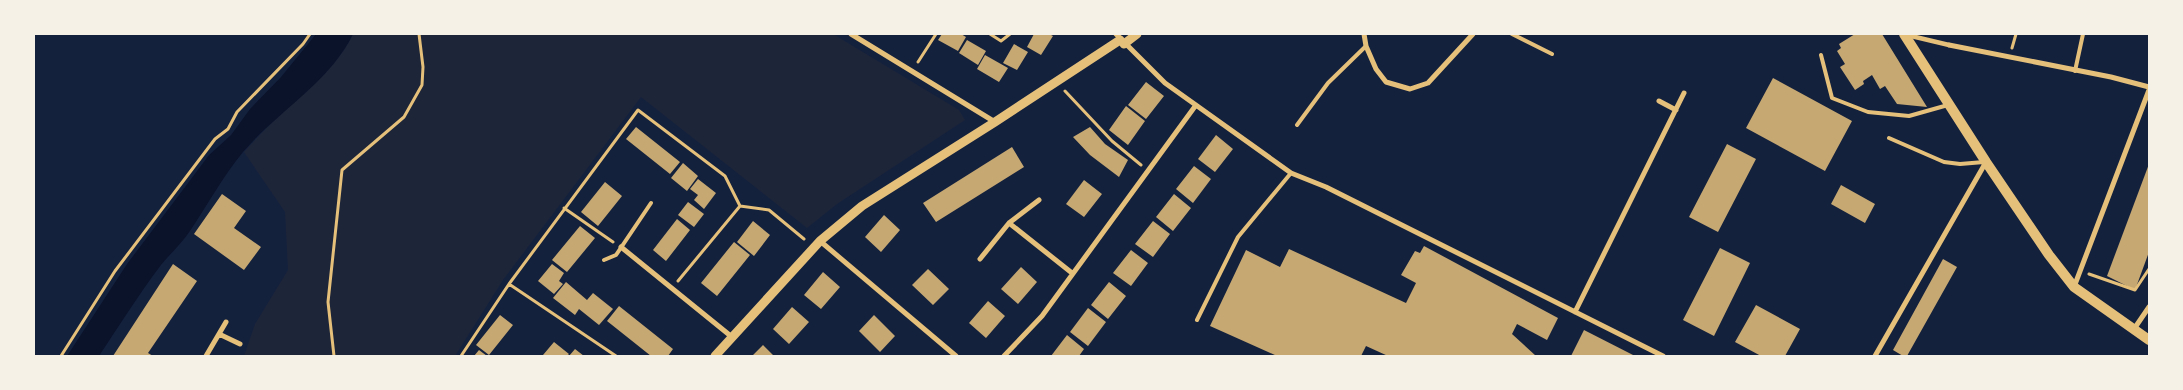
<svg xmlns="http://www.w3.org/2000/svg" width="2183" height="390" font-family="'Alegreya Sans',sans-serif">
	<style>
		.green { fill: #1d2539 }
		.water { fill: #0b132b }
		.building { fill: #c6a872 }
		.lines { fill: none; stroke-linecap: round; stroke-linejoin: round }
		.path { stroke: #e5c07b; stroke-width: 3 }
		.service { stroke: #e5c07b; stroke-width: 4 }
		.pedestrian { stroke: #e5c07b; stroke-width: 4.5 }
		.minor { stroke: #e5c07b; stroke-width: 5 }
		.tertiary { stroke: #e5c07b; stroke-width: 9 }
		.secondary { stroke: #e5c07b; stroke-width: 10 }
	</style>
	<rect width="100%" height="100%" fill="#14213d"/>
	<path class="green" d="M353 34H833L959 110 965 120 837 204 807 228 641 97 503 280 455 356H244L255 324 288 270 285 212 244 152C254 141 265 129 276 119 304 93 337 68 353 34Z"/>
	<path class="water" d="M316 34H353C330 82 277 112 243 152 222 178 208 204 190 231 182 243 170 254 161 265 139 294 119 326 99 356H67L127 264 185 187 209 155 231 135 250 109 281 77Z"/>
	<path class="building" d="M942 34H961L966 37 958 51 938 40Z
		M1034 34H1049L1053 36 1041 55 1027 47Z
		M1855 34H1882L1927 107 1897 104 1885 86 1880 89 1872 75 1863 81 1864 84 1855 90 1840 67 1845 64 1837 51 1841 48 1839 44Z
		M967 40 986 51 978 65 959 53Z
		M1014 44 1028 52 1017 70 1003 63Z
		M985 55 1008 68 999 82 977 69Z
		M1773 78 1852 121 1825 171 1746 128Z
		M1146 82 1164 96 1146 119 1128 105Z
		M1126 106 1145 121 1128 145 1109 130Z
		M636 127 680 162 670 174 626 139Z
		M1090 127 1105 144 1128 160 1119 177 1090 155 1073 137Z
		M1216 135 1233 149 1215 172 1198 159Z
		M1727 144 1756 159 1718 232 1689 217Z
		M1012 147 1024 167 936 222 923 203Z
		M683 163 698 176 687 191 671 178Z
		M2149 164V252L2135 290 2107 276Z
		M1194 166 1211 179 1193 203 1176 189Z
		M698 179 716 193 704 209 694 200 698 195 690 189Z
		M1084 180 1102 194 1084 217 1066 204Z
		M605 182 622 196 598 226 581 212Z
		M1841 185 1875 204 1865 223 1831 204Z
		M222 194 246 211 234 228 261 247 244 270 194 234Z
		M1174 194 1191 208 1173 231 1156 217Z
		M688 202 704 214 694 227 678 215Z
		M884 215 900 230 881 252 865 237Z
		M677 219 690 230 666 261 653 250Z
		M753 221 770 235 754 256 737 242Z
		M1153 221 1170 234 1153 257 1135 244Z
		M580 226 595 238 567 272 552 260Z
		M734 242 750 255 717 296 701 283Z
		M1424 246 1558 318 1547 340 1517 324 1512 334 1536 356H1388L1366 346 1361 356H1277L1210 326 1246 250 1280 267 1289 249 1406 303 1416 283 1401 275 1415 251 1420 253Z
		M1720 248 1750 263 1714 336 1683 320Z
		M1131 250 1148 263 1131 286 1113 273Z
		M1943 259 1957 267 1907 356H1903L1893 350Z
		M173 264 197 281 148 353 153 356H113Z
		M552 264 564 273 559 281 563 284 554 294 538 281Z
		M1021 267 1037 282 1018 304 1001 289Z
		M928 269 949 289 933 305 912 285Z
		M823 272 840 287 821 309 804 295Z
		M566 282 587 300 593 293 613 309 599 325 579 309 575 315 553 298Z
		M1109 282 1126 296 1108 319 1091 305Z
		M988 301 1005 316 986 338 969 323Z
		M1756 305 1800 329 1785 356H1761L1735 342Z
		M619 306 673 349 668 356H651L607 321Z
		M792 307 809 322 789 344 773 329Z
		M1088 308 1106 322 1088 346 1070 332Z
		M500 315 513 325 489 355 476 345Z
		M874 315 895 336 880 352 859 331Z
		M1584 330 1635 356H1571Z
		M1067 335 1084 349 1079 356H1051Z
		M554 342 569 354 567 356 543 355Z
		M763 345 774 356H752Z
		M575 349 584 356H569Z
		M479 350 487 356H474Z"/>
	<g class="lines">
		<path class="path" d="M990 34 1001 41 1010 34
			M2012 48 2016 34
			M918 62 936 34
			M1065 91 1112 141 1141 165
			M564 208 613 242
			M2089 274 2135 290 2149 269
			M678 281 740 206
			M509 284 616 356
			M61 356 115 271 215 139 228 129 237 112 303 44 310 34
			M334 356 328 302 342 170 404 117 422 85 423 67 419 34
			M461 356 509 284 638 110 725 176 740 206 769 210 804 239"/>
		<path class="service" d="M1512 34 1552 54
			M1821 55 1832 98 1868 112 1909 116 1948 105
			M2075 71 2083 34
			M1297 125 1328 83 1366 46
			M1889 138 1944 162 1960 164 1984 162
			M604 260 616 255 651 203
			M1197 320 1238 237 1291 173"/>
		<path class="pedestrian" d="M1907 35 1949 45"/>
		<path class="minor" d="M851 34 995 122
			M1116 34 1165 83 1291 173 1326 187 1663 356
			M1364 34 1366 46 1376 69 1386 82 1410 89 1428 83 1473 34
			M1949 45 2111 77 2149 87
			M1659 101 1676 110
			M1009 223 1072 273
			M820 241 956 356
			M621 247 732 337
			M980 259 1009 223 1039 200
			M2074 287 2149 90
			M1575 312 1684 93
			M2134 329 2149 307
			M219 334 240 344
			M206 356 226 322
			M1004 356 1042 316 1196 105
			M1875 356 1986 162"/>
		<path class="tertiary" d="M1124 44 1137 34
			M715 356 820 241 862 206 995 122 1120 40"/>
		<path class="secondary" d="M1904 34 1986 162 2049 255 2074 287 2149 340"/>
	</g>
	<rect width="2183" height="390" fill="none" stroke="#f6f1e7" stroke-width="70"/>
</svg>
